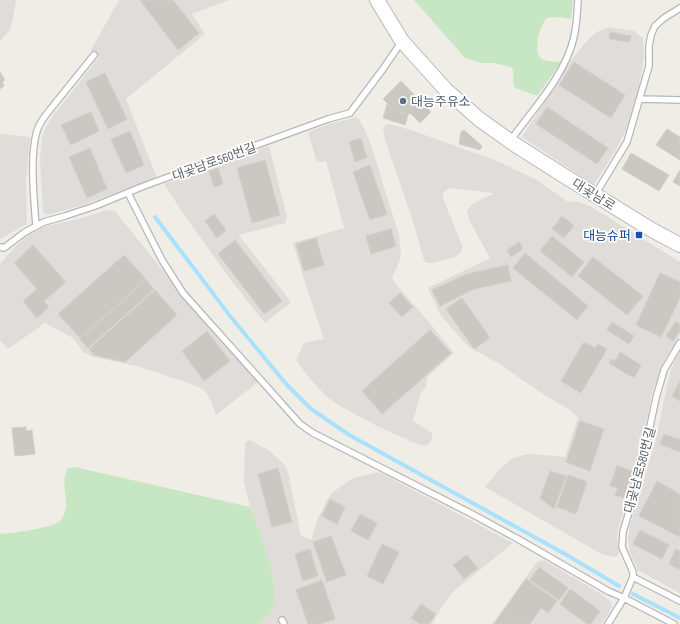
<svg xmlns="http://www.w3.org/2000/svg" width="680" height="624" font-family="'Sofia Sans Condensed','Noto Sans KR',sans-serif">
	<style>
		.industrial { fill: #dfdcd9 }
		.green { fill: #c7e7c4 }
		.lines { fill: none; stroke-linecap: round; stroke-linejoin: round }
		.stream { stroke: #a9e1fe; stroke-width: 4 }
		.building { fill: #cbc8c3; stroke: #d5cec5 }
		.service-casing { stroke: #b4b7bb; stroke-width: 8 }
		.tertiary-casing { stroke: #b4b7bb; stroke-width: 16 }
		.service { stroke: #fff; stroke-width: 5.5 }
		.tertiary { stroke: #fff; stroke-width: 14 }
		.service-dot { fill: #5c6f8a; stroke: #fff; stroke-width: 1.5 }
		.transit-dot { fill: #1a4fb4; stroke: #fff; stroke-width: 1.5 }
		.labels { text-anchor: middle; stroke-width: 3.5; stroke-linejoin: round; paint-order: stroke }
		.service-label { font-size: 13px; fill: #4e5e75; stroke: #fff; text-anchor: start }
		.street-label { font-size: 13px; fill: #5e6367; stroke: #fff }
		.transit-label { font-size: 13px; fill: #164399; stroke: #fff; text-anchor: end }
	</style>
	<rect width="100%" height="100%" fill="#f0ede7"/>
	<path class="industrial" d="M0 0H16L13 19 9 31 0 41Z
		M119 0H229L192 14 205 34 126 99 157 178 77 207 47 215 43 213 42 194 40 159 42 138 46 127 52 117 99 57 91 50Z
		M608 27 634 31 643 38 644 57 638 91 626 130 618 146 594 185 522 137 572 59 583 45 595 33Z
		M357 117 365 130 370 142 399 235 401 255 398 265 392 277 394 282 429 322 454 353 427 377 426 387 421 393 413 421 432 433V438L430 443 425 446 417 444 379 427 340 406 327 397 311 380 296 360 304 343 324 339 305 282 293 243 344 228 326 161 317 162 308 132 329 124Z
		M389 124 411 130 497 161 537 180 568 202 575 201 590 206 680 262V335L664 361 652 393 634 480 622 515 618 530 617 539 619 553 616 557 603 555 591 548 485 487 500 469 511 459 524 455 533 454 565 457 578 418 572 411 546 396 498 363 469 347 441 316 428 288 490 258 469 220 467 211 471 205 494 193 451 188 446 190 443 193V198L458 236 462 245V251L459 254 454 257 432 263H427L424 260 412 218 385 140 383 129 385 125Z
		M0 134 30 137 26 180 27 224 0 239Z
		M269 146 287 217 285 223 239 235 291 302 265 323 230 279 187 219 164 184Z
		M108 210 115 211 165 273 180 295 258 382 216 415 209 397 204 390 194 385 137 366 93 357 83 352 73 338 45 323 8 349 1 341 0 342V264L14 248 27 236 36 231 47 226 74 220Z
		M680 351V593L638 570 630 553 628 539 630 525 655 443 668 381 672 367Z
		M250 440 268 450 284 464 288 472 301 536 311 540 318 518 327 500 333 492 353 478 379 472 513 543 455 590 443 605 432 624H258L264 619 274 585 269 560 250 507 244 481 245 442Z
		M544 560 601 594 611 602 612 607 602 624H492L537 562Z"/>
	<path class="green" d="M414 0H573L571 19 557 17 547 18C540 25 532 52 542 59 547 62 555 61 561 62L537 96 515 88C511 81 516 73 511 67L493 63H482L465 58Z
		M75 467 250 507C259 530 282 585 272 608 270 615 264 620 258 624H0V534C12 533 54 528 61 520 65 515 66 507 66 502 65 489 62 479 68 468Z"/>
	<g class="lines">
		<path class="stream" d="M155 217 230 316 287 385 311 409 351 436 565 554 619 586
			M633 594 680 618"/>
	</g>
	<path class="building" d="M140 0H173L199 33 178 50Z
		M610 32 631 36 630 42 609 39Z
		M574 62 625 95 611 118 559 85Z
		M0 72 5 80 2 82 4 86 0 89Z
		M105 73 127 119 108 129 86 82Z
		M401 81 431 112 420 123 410 113 408 115 395 111 383 99Z
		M387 104 395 111 408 115 405 125 383 118Z
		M547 107 608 148 597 164 536 124Z
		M91 112 99 131 71 145 61 125Z
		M667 129 680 137V160L656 145Z
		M464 130 482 146 480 150 459 144 461 132Z
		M130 131 144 165 126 173 111 139Z
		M361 138 367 158 355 162 349 142Z
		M90 148 107 189 87 198 69 157Z
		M631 153 669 175 659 191 622 169Z
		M265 160 280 215 252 223 237 168Z
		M370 165 387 214 370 220 353 172Z
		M218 168 223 184 214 187 209 171Z
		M680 170V186L673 182Z
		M214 214 226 230 217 238 205 221Z
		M562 216 574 226 564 238 552 229Z
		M391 229 396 246 371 254 366 236Z
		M552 236 584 262 572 277 540 251Z
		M316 238 324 265 304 271 296 244Z
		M235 240 282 301 264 314 218 254Z
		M519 242 523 249 511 257 507 250Z
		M33 245 66 282 44 301 49 307 37 318 23 301 37 289 14 263Z
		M525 253 588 306 577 320 513 268Z
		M124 255 146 279 80 338 58 314Z
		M593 257 643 296 627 315 578 276Z
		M508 265 511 281 474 289 440 306 432 290 467 274Z
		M660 273 680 282V298L661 337 636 325Z
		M146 280 154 289 88 348 80 339Z
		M155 290 177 315 125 362 94 355 89 349Z
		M400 293 413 307 402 317 389 303Z
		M462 298 490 338 474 349 446 309Z
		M676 321 680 325V331L673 341 666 336Z
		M612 322 634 336 629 344 607 330Z
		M430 330 451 353 382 414 362 391Z
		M207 331 230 361 204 381 182 351Z
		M584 342 595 348 598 344 607 349 581 393 561 381Z
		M620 352 641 365 634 378 609 363 611 359 615 361Z
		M680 381V401L672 396Z
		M580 421 604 429 590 471 566 462Z
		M26 427V431L32 430 35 454 15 456 12 428Z
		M664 434 680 440V452L660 444Z
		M617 466 633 471 624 498 615 495 618 488 610 486Z
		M278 468 292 522 272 527 258 474Z
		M550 471 566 476 554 509 540 498Z
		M568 475 587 482 576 514 557 507Z
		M657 481 680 494V537L639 516Z
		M330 499 345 507 337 524 322 516Z
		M360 514 377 523 368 540 351 531Z
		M640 530 669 545 662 559 633 544Z
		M331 536 346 575 327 582 313 542Z
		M382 544 399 552 383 584 367 576Z
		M310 549 318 576 303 581 295 554Z
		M676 549 680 551V570L669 564Z
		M467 555 478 568 464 579 453 565Z
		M539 567 568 588 559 600 530 580Z
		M526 579 557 601 548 613 541 608 530 624H494Z
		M322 580 335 619 320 624H308L296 590Z
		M570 589 600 611 591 624H587L560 604Z
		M421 604 436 614 429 624H420L411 618Z"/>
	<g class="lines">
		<defs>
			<path id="service" d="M641 99 680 100
				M510 141C533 109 565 76 574 37 577 25 577 12 578 0
				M128 193 162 260 183 293 300 424 313 433 472 514 518 539 608 591 624 598 674 624
				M595 195 627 142 649 66V46L651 35 655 26 664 18 680 8
				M36 226C34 200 29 152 38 128 42 118 51 109 57 101 69 86 82 70 94 55
				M0 247 4 248 25 232 44 222 65 216 95 206 144 186 328 119 350 113 383 69 402 41
				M633 577 680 601
				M282 620 284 624
				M608 624 624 598 633 577V572L622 547 623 532 639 478 656 398 664 370 680 343"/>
			<path id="tertiary" d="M377 0 402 41 446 90 479 119 514 144 566 177 652 230 680 245"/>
		</defs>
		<use href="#service" class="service-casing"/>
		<use href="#tertiary" class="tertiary-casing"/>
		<use href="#service" class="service"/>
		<use href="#tertiary" class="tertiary"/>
	</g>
	<circle class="service-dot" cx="403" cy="101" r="4"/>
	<rect class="transit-dot" x="635" y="231" width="8" height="8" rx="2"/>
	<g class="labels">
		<g class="service-label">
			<text x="411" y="106">대능주유소</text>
		</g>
		<g class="street-label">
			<text transform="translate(214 161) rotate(-20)" y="5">대곶남로560번길</text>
			<text transform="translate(594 194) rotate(32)" y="5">대곶남로</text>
			<text transform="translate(639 470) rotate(-75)" y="5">대곶남로580번길</text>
		</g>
		<g class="transit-label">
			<text x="631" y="240">대능슈퍼</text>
		</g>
	</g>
</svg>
